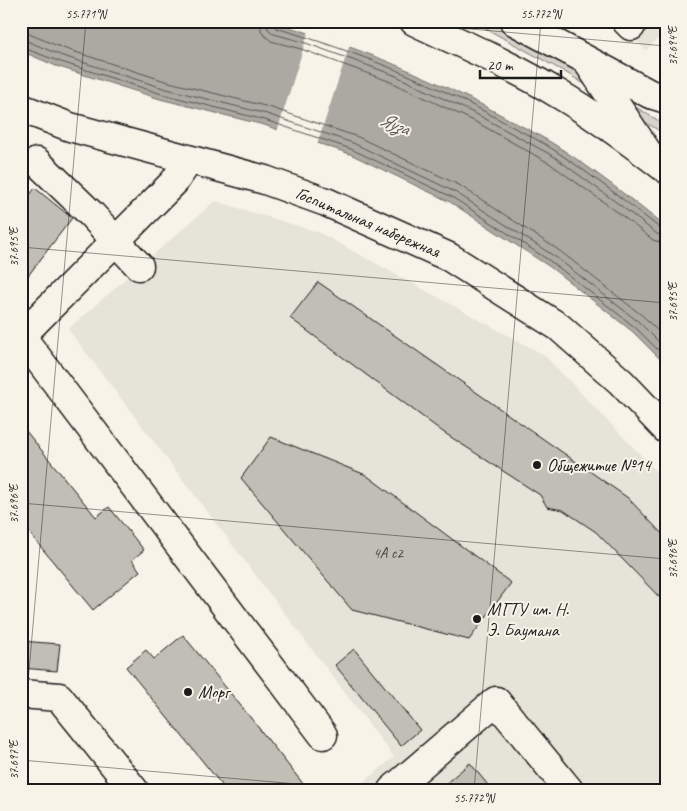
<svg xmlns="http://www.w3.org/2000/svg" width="687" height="811" font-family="Caveat,sans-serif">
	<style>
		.built { fill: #e6e3d9 }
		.green { fill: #d7d3cb; stroke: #7a7874 }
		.water { fill: #aca9a2; stroke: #72716c }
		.pier { fill: #f7f3e8 }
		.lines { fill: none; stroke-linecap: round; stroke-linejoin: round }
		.shore { stroke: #565452; stroke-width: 1 }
		.building { fill: #c0beb5; stroke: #1c1c1c }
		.minor-casing { stroke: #1c1c1c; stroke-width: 31 }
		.major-casing { stroke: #1c1c1c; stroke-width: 31 }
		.minor { stroke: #f7f3e8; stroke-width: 28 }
		.major { stroke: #f7f3e8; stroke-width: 28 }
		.ticks { fill: none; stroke: #1c1c1c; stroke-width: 1; stroke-opacity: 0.45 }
		.poi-dot { fill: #1c1c1c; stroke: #f7f3e8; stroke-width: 2 }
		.labels { text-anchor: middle; stroke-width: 4; stroke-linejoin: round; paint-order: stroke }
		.number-label { font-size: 15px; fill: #454442 }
		.street-label { font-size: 18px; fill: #1c1c1c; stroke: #f7f3e8 }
		.poi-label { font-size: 18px; fill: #1c1c1c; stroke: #f7f3e8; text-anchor: start }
		.water-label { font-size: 19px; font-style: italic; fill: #565452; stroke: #f7f3e8 }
		.neatline { fill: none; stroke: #1c1c1c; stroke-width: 2 }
		.ticks-label { font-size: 12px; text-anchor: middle; fill: #1c1c1c }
	</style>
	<rect width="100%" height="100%" fill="#f7f3e8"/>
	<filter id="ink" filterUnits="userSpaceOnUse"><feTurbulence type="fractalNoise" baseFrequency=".02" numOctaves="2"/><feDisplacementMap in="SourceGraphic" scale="10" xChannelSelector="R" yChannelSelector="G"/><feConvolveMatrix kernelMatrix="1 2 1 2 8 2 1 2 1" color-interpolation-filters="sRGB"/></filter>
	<g filter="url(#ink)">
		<path class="built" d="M614 21H666V31L646 50Z
			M215 201 318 232 544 355 666 481V790H354L394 757 68 329Z"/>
		<path class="green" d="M472 21H495L662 123 666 126V135L565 72Z"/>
		<path class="water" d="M21 21H269C354 45 437 79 514 122 529 130 545 138 560 148 597 172 631 199 666 227V365L633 332 550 267 450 202 350 154 264 125 160 99 56 66 21 51Z"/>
		<path class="pier" d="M309 30 350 44 317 145 277 132Z"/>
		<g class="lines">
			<path class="shore" d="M259 21 262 33 271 41 301 49 391 82 476 122 549 163 616 211 653 240 666 244
				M266 21 268 29 274 34 303 42 394 75 480 116 553 156 620 205 657 234 666 237
				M273 21V25L276 28C358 52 437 84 511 126 526 134 543 142 557 152 593 176 627 202 661 229L666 230
				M21 33 29 34 63 48 165 81 269 107 358 137 459 185 560 251 644 317 666 339
				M21 41H27L60 55 163 88 267 114 353 143 455 192 557 258 640 323 666 349
				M21 47 58 61 162 94 265 120 351 149 452 197 553 263 636 328 666 358"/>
		</g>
		<path class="building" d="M35 188 72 218 21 285V207Z
			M318 282 628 498 666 538V604L596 532 563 510 547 507 540 495 443 432 290 318Z
			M21 425 96 517 109 507 144 550 132 560 140 571 93 610 21 523Z
			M271 437 366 475 511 583 469 640 352 610 241 478Z
			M183 635 250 717 308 790H226L126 667 146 650 154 659Z
			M21 641 60 644 57 671 21 668Z
			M354 649 420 730 401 746 335 665Z
			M470 763 492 790H438Z"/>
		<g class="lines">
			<defs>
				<path id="minor" d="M514 21 650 94 666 99
					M626 21 631 26
					M587 61 648 153
					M37 162 91 214 139 266
					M21 336 323 735
					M21 336 174 182 189 160
					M21 694 59 697 134 790
					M392 790 496 701 569 790"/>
				<path id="major" d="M414 21C462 44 511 65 557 93 595 115 631 142 666 169
					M21 108 70 127 265 180 326 202 449 257 559 327 621 382 666 429"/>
			</defs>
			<use href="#minor" class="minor-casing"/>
			<use href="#major" class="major-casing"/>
			<use href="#minor" class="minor"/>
			<use href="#major" class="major"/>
		</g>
	</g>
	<path class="ticks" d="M378 21 666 46M21 247 666 303M21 503 666 559M21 760 366 790M21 762 86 21M474 790 541 21"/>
	<g class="poi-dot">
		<circle cx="537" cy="465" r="5"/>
		<circle cx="477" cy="619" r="5"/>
		<circle cx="188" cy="692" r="5"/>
	</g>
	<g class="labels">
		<g class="number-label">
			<text x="388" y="558">4А с2</text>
		</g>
		<g class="street-label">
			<text transform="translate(368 222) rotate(23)" y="6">Госпитальная набережная</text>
		</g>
		<g class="poi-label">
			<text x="547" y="471">Общежитие №14</text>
			<text x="487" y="615">МГТУ им. Н.<tspan x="487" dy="21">Э. Баумана</tspan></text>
			<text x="198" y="698">Морг</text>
		</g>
		<g class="water-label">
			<text transform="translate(395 123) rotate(22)" y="7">Яуза</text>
		</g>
	</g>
	<rect width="687" height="811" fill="none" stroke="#f7f3e8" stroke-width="55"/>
	<path d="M480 70v8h81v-8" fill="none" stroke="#1c1c1c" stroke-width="2.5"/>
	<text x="487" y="70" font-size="15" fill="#1c1c1c" stroke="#f7f3e8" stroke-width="4" paint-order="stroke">20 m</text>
	<rect x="28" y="28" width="632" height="756" class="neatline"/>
	<g class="ticks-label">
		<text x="86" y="18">55.771°N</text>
		<text x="541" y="18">55.772°N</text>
		<text transform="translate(673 46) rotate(-90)" y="4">37.694°E</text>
		<text transform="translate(14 247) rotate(-90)" y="4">37.695°E</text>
		<text transform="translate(673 302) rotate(-90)" y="4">37.695°E</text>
		<text transform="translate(14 504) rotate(-90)" y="4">37.696°E</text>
		<text transform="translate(673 559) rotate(-90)" y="4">37.696°E</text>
		<text transform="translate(14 760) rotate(-90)" y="4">37.697°E</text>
		<text x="474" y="802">55.772°N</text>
	</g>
</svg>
